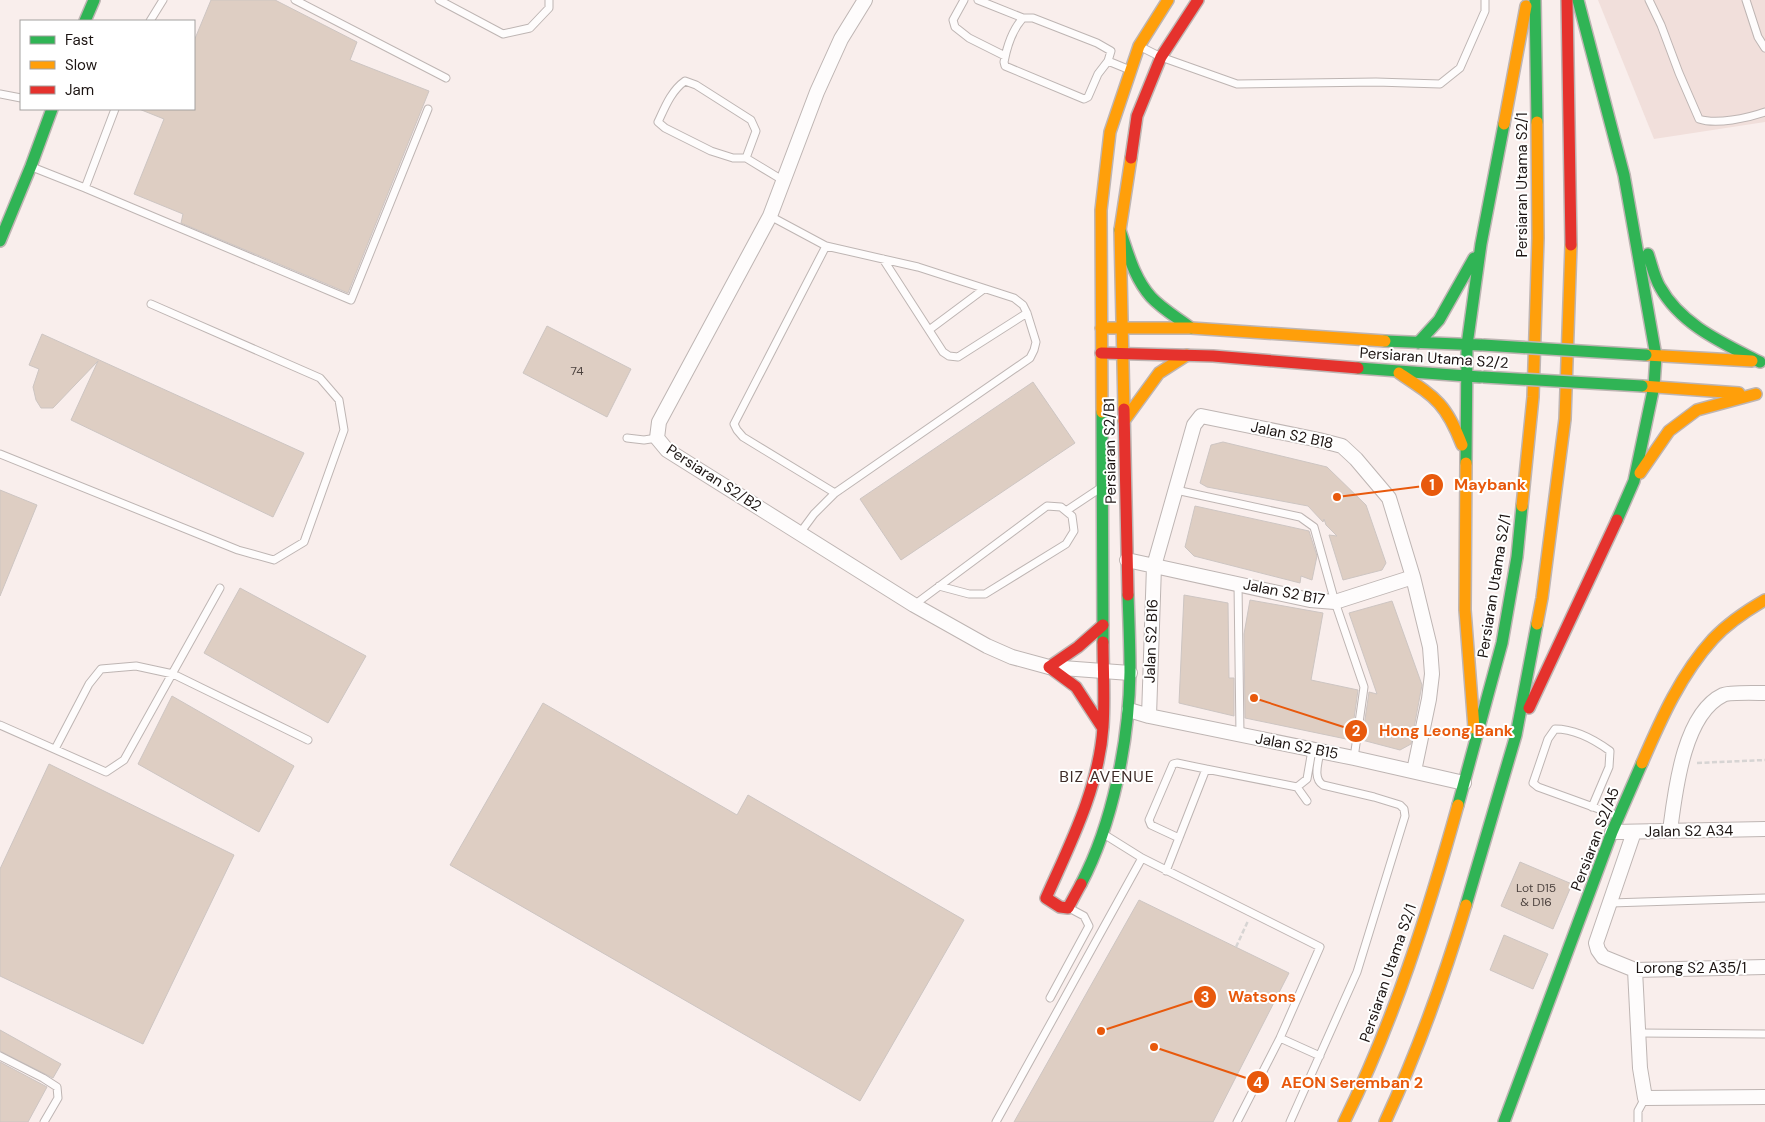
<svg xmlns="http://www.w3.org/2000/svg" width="1765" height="1122" font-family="'DM Sans',sans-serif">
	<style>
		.built { fill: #f1dfdb }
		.building { fill: #decec3; stroke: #cdc5c2 }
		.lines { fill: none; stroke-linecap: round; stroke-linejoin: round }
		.lane-casing { stroke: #beb5b3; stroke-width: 9 }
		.street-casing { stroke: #beb5b3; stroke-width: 16 }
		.fast-casing { stroke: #beb5b3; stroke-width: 14 }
		.slow-casing { stroke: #beb5b3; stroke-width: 14 }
		.jam-casing { stroke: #beb5b3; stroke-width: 14 }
		.path { stroke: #d7d4d3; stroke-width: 2.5; stroke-dasharray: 5 2.5; stroke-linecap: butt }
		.lane { stroke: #fefcfc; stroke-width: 7 }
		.street { stroke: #fefcfc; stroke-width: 14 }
		.fast { stroke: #30b455; stroke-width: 11 }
		.slow { stroke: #ff9f0a; stroke-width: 11 }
		.jam { stroke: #e5322d; stroke-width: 11 }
		.fast-bridge-casing { stroke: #beb5b3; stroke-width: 14; stroke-linecap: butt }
		.fast-bridge { stroke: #30b455; stroke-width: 11 }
		.labels { text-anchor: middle; stroke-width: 4; stroke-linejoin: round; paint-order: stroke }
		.number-label { font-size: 12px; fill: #4c423e }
		.street-label { font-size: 15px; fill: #1c1412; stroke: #fff }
		.neighbourhood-label { font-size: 16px; letter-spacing: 1px; fill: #3e2c28; stroke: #fff }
		.leader { fill: none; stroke: #e8590c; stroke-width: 2 }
		.callout-dot { fill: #e8590c; stroke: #fff; stroke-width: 2 }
		.mark-label { font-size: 15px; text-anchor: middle; font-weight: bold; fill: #fff }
		.callout-label { font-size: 16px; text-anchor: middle; font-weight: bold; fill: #e8590c; stroke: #fff; stroke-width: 4; stroke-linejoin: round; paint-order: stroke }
	</style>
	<rect width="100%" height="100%" fill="#f9eeec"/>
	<path class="built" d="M1598 0H1765V122L1654 139Z"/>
	<path class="building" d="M211 0H275L357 42 350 60 429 91 348 293 181 223 183 214 134 194 164 119 139 109H194V41Z
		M547 326 631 369 607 417 523 373Z
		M42 334 304 453 273 517 71 420 98 361 53 408H41L36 400 33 387 39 369 29 365Z
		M1033 382 1075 443 901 560 860 499Z
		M1223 442 1327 467 1366 505 1386 563 1382 570 1343 580 1329 535 1337 536 1326 525 1324 519 1323 522 1308 506 1207 487 1200 483 1211 445Z
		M0 490 37 505 0 596Z
		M1195 506 1309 531 1317 556 1312 580 1301 576 1300 583 1194 556 1185 547Z
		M240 588 366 656 328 723 204 653Z
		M1184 595 1228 603 1229 678H1234V716L1179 703Z
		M1250 600 1323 613 1311 680 1358 690 1351 740 1245 718 1244 634Z
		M1392 601 1422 685 1411 744 1400 750 1362 740 1369 692 1377 694 1349 613Z
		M172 696 294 766 259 832 138 764Z
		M543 703 737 815 748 795 964 920 860 1101 450 865Z
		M49 764 234 855 143 1044 0 976V869Z
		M1520 862 1572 884 1553 929 1501 906Z
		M1139 900 1289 973 1213 1122H1014Z
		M1504 935 1548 954 1533 989 1490 970Z
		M0 1030 61 1064 53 1078 0 1051Z
		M0 1062 47 1087 28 1122H0Z"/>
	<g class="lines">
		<defs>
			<path id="lane" d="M295 0 446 78
				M439 0 503 34 530 28 549 8V0
				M964 0 953 20 955 27 969 38 1005 56
				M978 0 1023 18
				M1649 0 1661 25 1679 73 1699 119C1716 125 1748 118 1765 112
				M1746 0 1758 37 1765 48
				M1023 18H1033L1097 43 1111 51 1108 61 1098 74 1088 97 1084 99 1005 66 1004 62C1007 46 1012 30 1023 18Z
				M150 21 163 0
				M1139 46 1161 57 1237 84 1376 82 1440 84 1460 68 1485 11V0
				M1108 61 1130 70
				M0 94 21 98
				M746 158 756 131 751 120 696 85 685 81C671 91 665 107 658 122L665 128 711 151 733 158H746L784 181
				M32 167 85 188 115 109
				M85 188 351 300 428 109
				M770 216 826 246 918 267 1014 298 1023 305 1027 313 1036 342 1034 350 1030 358 835 493 814 514 800 533
				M826 246 734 424 737 430 743 437 835 493
				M883 259 943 352 949 356 958 357 1027 313
				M929 330 984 289
				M627 438 644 440 657 438
				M0 454 238 550 274 560 304 542 344 430 339 400 320 378 151 304
				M1176 490 1300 517 1314 527 1335 602 1364 687 1354 758
				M1066 511 1099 489
				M1238 584 1240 735
				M914 605 1047 506 1061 507 1072 516 1074 531 1066 544 985 594H969L939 586
				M0 725 106 772 124 760 220 588
				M55 749 89 684 101 669 136 666 173 674 308 740
				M1297 787 1307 779 1312 750
				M1592 807 1609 767 1610 751C1595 740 1574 729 1555 729L1548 739 1533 783 1538 787 1618 816
				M1102 833 1142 858 1320 947 1280 1038 1237 1122
				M1179 838 1151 825 1149 820 1173 764 1177 763 1206 769
				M1166 871 1206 769 1297 787 1307 801
				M1611 903 1765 898
				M1050 998 1089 926 1084 916 1069 908
				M1639 1033 1765 1034
				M1280 1038 1320 1056
				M0 1056 43 1078 57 1087 58 1098 44 1122
				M996 1122 1142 858
				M1290 1122 1357 972 1405 816 1404 809 1400 805 1374 797 1323 785C1312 778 1319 761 1320 751
				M1638 1122V1111L1645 1098"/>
			<path id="street" d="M865 0 841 39 817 92 770 216 659 422 657 438 667 450 914 605 987 646 1012 657 1049 667 1130 673
				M1127 560 1310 600 1335 602 1413 577
				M1129 710 1149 716 1354 758 1464 783
				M1149 716 1154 566 1194 425 1201 416 1319 440 1342 446 1356 459 1389 498 1413 577 1430 647 1432 674 1429 699 1414 771
				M1670 831C1675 793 1683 714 1723 695 1729 692 1756 693 1765 693
				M1612 832 1765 829
				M1634 832 1596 943 1598 950 1603 957 1635 970 1765 967
				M1635 970 1640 1068 1645 1098 1765 1097"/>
			<path id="fast" d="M1535 0 1537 122
				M1578 0 1624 175 1656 356 1654 386 1634 481 1617 520
				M85 21 94 0
				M1120 230C1128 253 1134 278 1151 297 1162 309 1178 318 1191 328
				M0 241 31 166 52 109
				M1648 254C1652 265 1654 277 1660 287 1681 325 1723 343 1760 362
				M1385 341 1481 345
				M1418 343 1439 320 1474 258
				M1358 368 1480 377
				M1102 412 1103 642
				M1466 463 1467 345 1481 244 1504 124
				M1458 805 1502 643 1517 557 1522 506
				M1081 884C1113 823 1129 741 1130 672 1130 647 1129 621 1128 595
				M1466 905 1516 735 1537 624
				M1504 1122 1612 832 1642 763"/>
			<path id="slow" d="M1504 124 1526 6
				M1101 328H1191L1385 341
				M1646 355 1752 361
				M1399 373C1435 397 1446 403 1462 445
				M1642 386 1739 393
				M1124 409 1120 230 1131 158
				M1102 412 1101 210 1110 132 1139 46 1168 0
				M1124 421 1159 373 1187 355
				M1466 463 1465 610 1474 728
				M1640 473 1669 431 1697 410 1756 394
				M1522 506 1533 397 1538 238 1537 122
				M1537 624 1542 598 1565 419 1571 245
				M1642 763C1661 719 1681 674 1713 639 1728 623 1746 611 1765 600
				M1344 1122C1394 1021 1428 913 1458 805
				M1385 1122C1417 1053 1444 978 1466 905"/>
			<path id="jam" d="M1567 0 1571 245
				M1131 158 1137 116 1161 57 1198 0
				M1101 353 1213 356 1358 368
				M1124 409 1128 595
				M1529 708 1617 520
				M1102 727 1076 687 1049 667 1078 647 1103 625
				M1081 884 1068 908 1060 907 1046 898C1070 844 1099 788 1103 727 1105 699 1103 670 1103 642"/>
		</defs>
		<use href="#lane" class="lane-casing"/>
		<use href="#street" class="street-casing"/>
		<use href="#fast" class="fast-casing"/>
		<use href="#slow" class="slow-casing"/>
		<use href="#jam" class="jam-casing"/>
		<path class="path" d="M1697 763 1765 760
			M1236 947 1248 921"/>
		<use href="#lane" class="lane"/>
		<use href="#street" class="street"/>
		<use href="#fast" class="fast"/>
		<use href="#slow" class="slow"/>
		<use href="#jam" class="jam"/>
		<defs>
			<path id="fast-bridge" d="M1483 345 1646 355
				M1483 377 1642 386"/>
		</defs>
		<use href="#fast-bridge" class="fast-bridge-casing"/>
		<use href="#fast-bridge" class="fast-bridge"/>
	</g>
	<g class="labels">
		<g class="number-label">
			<text x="577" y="375">74</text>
			<text x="1536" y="892">Lot D15<tspan x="1536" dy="14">&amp; D16</tspan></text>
		</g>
		<g class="street-label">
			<text transform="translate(1522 185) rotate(-90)" y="5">Persiaran Utama S2/1</text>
			<text transform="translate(1434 358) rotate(4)" y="5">Persiaran Utama S2/2</text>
			<text transform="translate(1292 435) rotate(12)" y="5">Jalan S2 B18</text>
			<text transform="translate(1110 451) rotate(-91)" y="5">Persiaran S2/B1</text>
			<text transform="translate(714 478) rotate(33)" y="5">Persiaran S2/B2</text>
			<text transform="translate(1494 586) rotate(-81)" y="5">Persiaran Utama S2/1</text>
			<text transform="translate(1284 592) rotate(11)" y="5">Jalan S2 B17</text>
			<text transform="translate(1151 641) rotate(-88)" y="5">Jalan S2 B16</text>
			<text transform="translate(1297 746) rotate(11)" y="5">Jalan S2 B15</text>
			<text transform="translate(1689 831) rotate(-1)" y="5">Jalan S2 A34</text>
			<text transform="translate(1595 839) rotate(-69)" y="5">Persiaran S2/A5</text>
			<text x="1691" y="973">Lorong S2 A35/1</text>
			<text transform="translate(1388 973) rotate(-71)" y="5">Persiaran Utama S2/1</text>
		</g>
		<g class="neighbourhood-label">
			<text x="1107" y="782">BIZ AVENUE</text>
		</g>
	</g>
	<path class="leader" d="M1337 497L1432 485M1254 698L1356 731M1101 1031L1205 997M1154 1047L1258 1082"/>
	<g class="callout-dot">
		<circle cx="1337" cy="497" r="5"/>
		<circle cx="1254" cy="698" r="5"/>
		<circle cx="1101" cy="1031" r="5"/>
		<circle cx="1154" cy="1047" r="5"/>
		<circle cx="1432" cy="485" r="12"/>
		<circle cx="1356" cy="731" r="12"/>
		<circle cx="1205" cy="997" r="12"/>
		<circle cx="1258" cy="1082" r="12"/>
	</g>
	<g class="mark-label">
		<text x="1432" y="490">1</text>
		<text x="1356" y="736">2</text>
		<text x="1205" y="1002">3</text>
		<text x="1258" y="1088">4</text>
	</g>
	<g class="callout-label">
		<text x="1490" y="490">Maybank</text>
		<text x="1446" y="736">Hong Leong Bank</text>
		<text x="1262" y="1002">Watsons</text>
		<text x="1352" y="1088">AEON Seremban 2</text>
	</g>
	<rect x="20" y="20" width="175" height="90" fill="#ffffff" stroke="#a4a1a0"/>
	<rect x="30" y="36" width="25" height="8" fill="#30b455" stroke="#a4a1a0"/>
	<text x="65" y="45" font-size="15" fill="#1c1412">Fast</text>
	<rect x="30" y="61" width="25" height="8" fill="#ff9f0a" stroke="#a4a1a0"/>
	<text x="65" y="70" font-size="15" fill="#1c1412">Slow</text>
	<rect x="30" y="86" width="25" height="8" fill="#e5322d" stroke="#a4a1a0"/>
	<text x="65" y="95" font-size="15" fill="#1c1412">Jam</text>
</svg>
